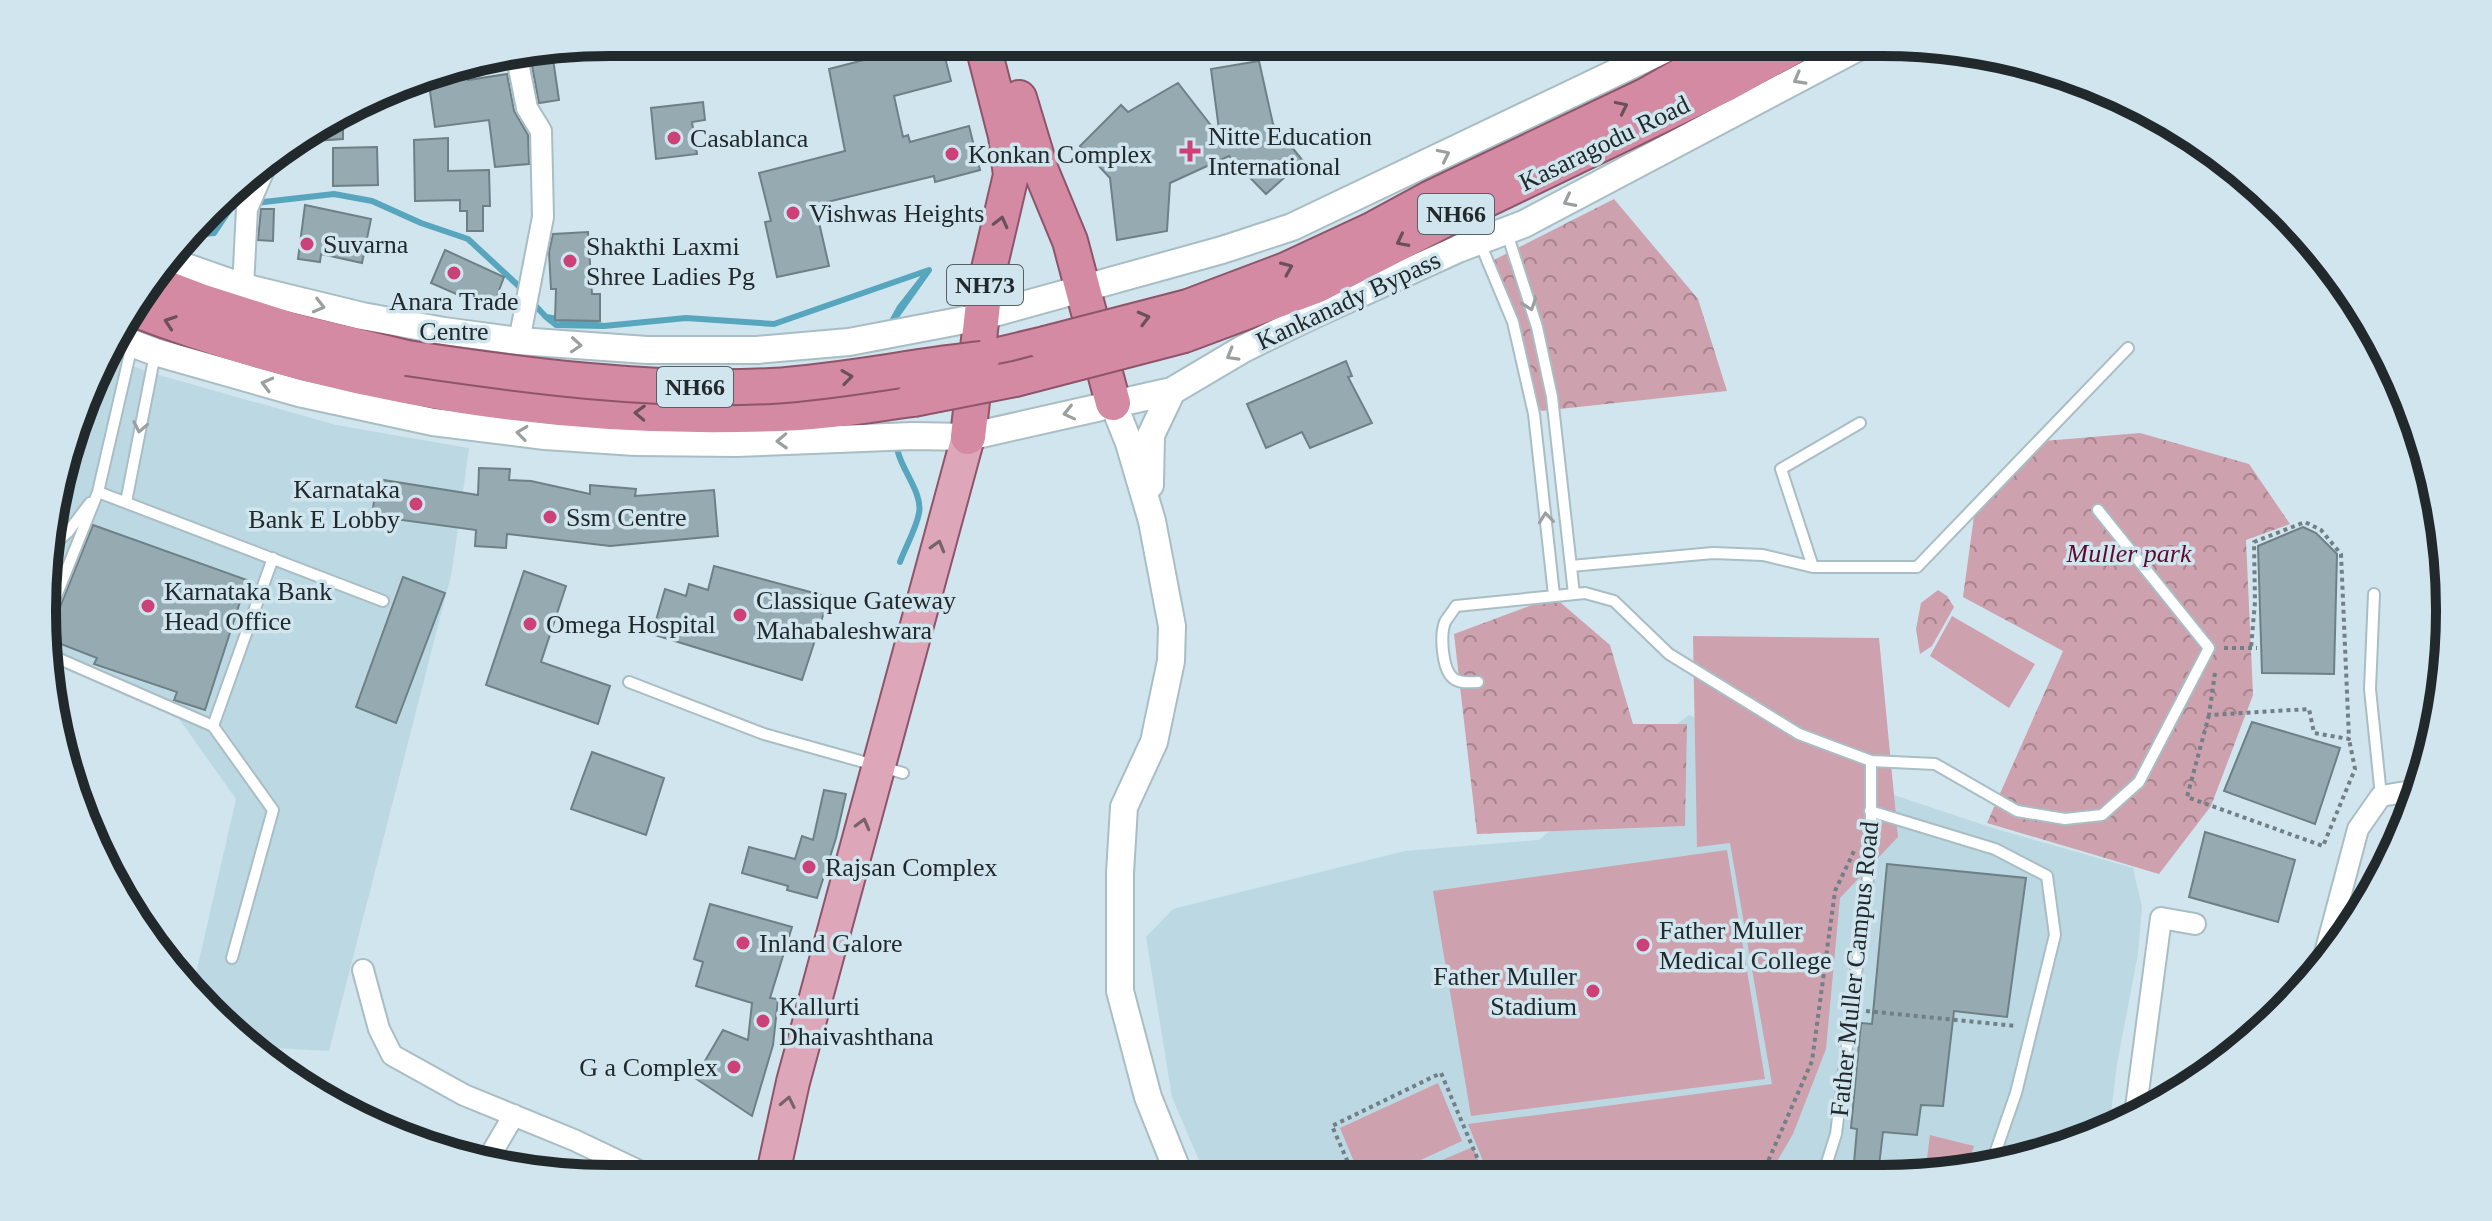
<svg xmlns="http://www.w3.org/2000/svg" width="2492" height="1221" font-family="'Times New Roman',serif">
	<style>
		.built { fill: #bcd9e3 }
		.park { fill: url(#park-crowns) }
		.garden { fill: #cda1ad }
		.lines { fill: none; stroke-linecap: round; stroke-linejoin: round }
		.stream { stroke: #58a6be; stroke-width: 6 }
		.building { fill: #96aab1; stroke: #6d8086; stroke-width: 2 }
		.service-casing { stroke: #a9bdc4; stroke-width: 14 }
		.minor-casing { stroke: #a9bdc4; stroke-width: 24 }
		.tertiary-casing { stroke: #a9bdc4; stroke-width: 30 }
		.primary-casing { stroke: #8e556a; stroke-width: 36 }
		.trunk-casing { stroke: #8e556a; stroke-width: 38 }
		.path { stroke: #727f85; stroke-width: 4; stroke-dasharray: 4 4; stroke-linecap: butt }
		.service { stroke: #fff; stroke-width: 10 }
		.minor { stroke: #fff; stroke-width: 20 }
		.tertiary { stroke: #fff; stroke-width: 26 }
		.primary { stroke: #dea7b9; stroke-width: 32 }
		.trunk { stroke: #d38aa2; stroke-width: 34 }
		.trunk-bridge-casing { stroke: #8e556a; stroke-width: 38; stroke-linecap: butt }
		.trunk-bridge { stroke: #d38aa2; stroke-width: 34 }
		.oneway { stroke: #9c9fa0 }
		.oneway2 { stroke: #69505b }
		.oneway3 { stroke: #77626b }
		.poi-dot { fill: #cb4178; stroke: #d0e5ed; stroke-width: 3 }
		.labels { text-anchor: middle; stroke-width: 7; stroke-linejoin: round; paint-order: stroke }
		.shield { fill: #d0e5ed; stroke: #566166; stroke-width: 2 }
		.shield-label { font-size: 24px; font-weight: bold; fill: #22292c }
		.poi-label { font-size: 26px; fill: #22292c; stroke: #d0e5ed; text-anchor: start }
		.street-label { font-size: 26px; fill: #22292c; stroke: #d0e5ed }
		.park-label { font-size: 26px; font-style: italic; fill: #5b0b2f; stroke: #d0e5ed }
		.rim { fill: none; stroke: #22292c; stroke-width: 10 }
	</style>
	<defs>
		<pattern id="park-crowns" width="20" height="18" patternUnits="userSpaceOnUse" patternTransform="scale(2)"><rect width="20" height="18" fill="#cda1ad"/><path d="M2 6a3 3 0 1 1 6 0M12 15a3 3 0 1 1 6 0" fill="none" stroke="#a6838d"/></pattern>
	</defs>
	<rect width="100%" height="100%" fill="#d0e5ed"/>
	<path class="built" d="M106 354 145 371 336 425 469 448 452 571 329 1051 257 1047 230 1032 192 991 236 799 167 702 48 660 53 499 85 393Z
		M1689 715 1870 787 1996 829 2133 868 2142 907 2138 954 2117 1064 2109 1130 2099 1136 1956 1174 1206 1177 1172 1097 1146 937 1173 909 1405 851 1539 840 1633 758Z"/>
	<path class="park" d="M1614 199 1698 299 1727 391 1541 411 1484 265Z
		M2140 433 2249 464 2290 524 2246 540 2253 695 2211 806 2159 874 1987 823 2063 651 1963 597 1975 509 2044 441Z
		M1938 590 1947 596 1954 607 1932 646 1920 654 1916 629 1921 603Z
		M1554 597 1610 645 1633 724H1687L1685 826 1477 834 1454 634Z"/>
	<path class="garden" d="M1952 616 2035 664 2009 708 1930 656Z
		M1693 636 1879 638 1898 837 1840 898 1826 1049 1793 1134 1769 1175 1489 1176 1468 1124 1772 1084 1730 843 1697 847Z
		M1727 850 1765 1079 1471 1116 1433 891Z
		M1438 1083 1462 1141 1386 1176H1360L1340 1128Z
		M1930 1135 1974 1146 1965 1172 1925 1174Z
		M1473 1147 1485 1176H1404Z"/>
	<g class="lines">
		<path class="stream" d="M255 203 334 194 372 201 421 223 468 239 523 290
			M194 235 214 233 232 206 244 205
			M532 302 546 317 604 326 686 318 774 324 929 270 890 325
			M546 317 556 325 604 326 686 318 774 324 929 270 900 307 890 325
			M898 452C902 470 923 494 919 513 916 529 906 546 900 562"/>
	</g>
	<path class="building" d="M888 42H941L951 81 894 96 903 137 908 135 910 142 969 126 980 170 935 182 934 176 815 205 829 266 777 277 765 222 771 221 759 173 845 151 829 69 891 53Z
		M552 52 559 100 539 103 530 55Z
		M1259 61 1273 124 1303 161 1266 194 1229 156 1170 183 1167 231 1117 240 1110 178 1080 146 1121 105 1128 112 1178 83 1220 137 1211 69Z
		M467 70 468 80 507 74 514 111 528 135 529 164 495 167 489 120 435 127 428 77Z
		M703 102 705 120 692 122 697 154 656 159 651 108Z
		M343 117V139L298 142Z
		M448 138V171L489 170 490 206H483V231H467V211H460V200L415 201 414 140Z
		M377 147 378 185 333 186V148Z
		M305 205 371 219 362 263 321 254 320 262 298 259Z
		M261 209H274L273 241 258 240Z
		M588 232 592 294H600V321L555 320 556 289H551L549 252 553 234Z
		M445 250 504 277 493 306 464 295 463 297 431 283Z
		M1346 361 1352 376 1348 377 1372 423 1310 448 1302 432 1266 448 1247 404Z
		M479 468 510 469 509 480 531 481 590 494V485L636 489 635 496 714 490 718 536 610 546 507 534 506 548 475 546 476 530 372 516 377 479 478 495Z
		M93 525 247 580 205 710 174 700 177 692 94 664 97 658 48 639 52 621 56 617Z
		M2303 527 2316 533 2337 554 2334 674 2262 673 2258 546Z
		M714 566 829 597 802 680 652 634 665 589 686 596 689 584 708 590Z
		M524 571 566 586 541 662 610 686 598 724 486 685Z
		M403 577 445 593 396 723 356 707Z
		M2252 722 2340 748 2315 824 2224 791Z
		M592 752 664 778 646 835 571 809Z
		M824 790 846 794 836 838 817 898 787 890 788 886 742 873 749 847 795 859 802 836 813 840Z
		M2205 832 2295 860 2278 922 2189 897Z
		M1887 864 2026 878 2007 1017 1954 1011 1943 1106 1921 1105 1917 1135 1883 1132 1878 1174H1853L1857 1129 1851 1128 1861 1023 1872 1024Z
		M710 904 792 927 770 998 778 999 773 1045 752 1116 695 1078 723 1030 748 1040 752 1003 696 986 703 962 694 959Z"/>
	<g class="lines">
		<defs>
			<path id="service" d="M1507 233 1537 327 1552 397 1574 594
				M1480 243 1513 322 1534 414 1554 595
				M98 492 383 601
				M126 502 155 354
				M51 547 68 532 90 503
				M1571 566 1713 553 1763 555 1813 567H1917L2128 348
				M1813 567 1781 469 1860 423
				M2374 594 2370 689 2381 796
				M49 614 98 492 132 345
				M48 654 213 726
				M629 682 764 734 903 773
				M1478 682C1470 682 1460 684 1453 678 1442 669 1440 635 1445 622 1448 617 1453 611 1456 606L1585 593 1614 601 1669 654 1799 734 1871 761 1935 764 2017 811 2065 819 2102 815 2139 782 2209 648 2098 510
				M1870 811 1995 849 2047 876 2055 935 2016 1093 1991 1165
				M232 958 273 810 213 726 273 558
				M1823 1175 1836 1134 1871 853V761"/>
			<path id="minor" d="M517 58 527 108 541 131 543 217 519 341
				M243 287 247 209 270 156
				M2321 968 2358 829 2381 796 2418 790
				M363 970 379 1029 392 1055 464 1095 574 1140 656 1179
				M2135 1115 2161 918 2195 924
				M485 1164 514 1115"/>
			<path id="tertiary" d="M169 261 243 287 362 316 444 331 519 341 647 350H757L849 342 980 317 1222 250 1292 227 1680 42
				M115 337 155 352 299 393 433 422 545 436 635 442 736 443 913 436 968 437 1172 391 1243 349 1315 314 1458 249 1524 224 1868 42
				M1113 403 1129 443 1152 521 1172 626 1171 661 1154 742 1124 807 1120 873V991L1148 1097 1180 1177
				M1150 485 1151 435 1172 391"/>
			<path id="primary" d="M772 1178 793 1082 968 437"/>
			<path id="trunk" d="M1019 98 1041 171 1070 241 1113 403
				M150 282 200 301 291 330 407 358
				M1188 307 1286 270 1372 230 1431 198 1645 96 1741 42
				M131 308C342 389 572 425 798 413 837 411 875 404 913 399
				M1184 335 1318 285 1444 220 1724 85 1802 42
				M982 359 1045 344
				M968 437 985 286 1011 175 1006 136 982 42"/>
		</defs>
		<use href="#service" class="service-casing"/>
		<use href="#minor" class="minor-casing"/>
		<use href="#tertiary" class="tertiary-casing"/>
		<use href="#primary" class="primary-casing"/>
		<use href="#trunk" class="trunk-casing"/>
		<path class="path" d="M2224 648H2257
			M2215 673 2209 715 2309 709 2314 733 2349 739 2341 554 2321 530 2305 522 2254 542 2255 602 2251 648
			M2209 715 2187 797 2323 846 2355 769 2349 739
			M1866 1011 2016 1026
			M1762 1175 1812 1061 1835 891 1855 849
			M1354 1176 1332 1126 1441 1073 1485 1176"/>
		<use href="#service" class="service"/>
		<use href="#minor" class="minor"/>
		<use href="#tertiary" class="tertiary"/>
		<use href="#primary" class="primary"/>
		<use href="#trunk" class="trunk"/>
		<defs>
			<path id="trunk-bridge" d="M1045 344 1188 307
				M407 358C528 376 649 392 771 386 842 382 912 366 982 359
				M913 399 1015 379 1184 335"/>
		</defs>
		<use href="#trunk-bridge" class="trunk-bridge-casing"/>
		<use href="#trunk-bridge" class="trunk-bridge"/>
	</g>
	<defs><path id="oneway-chevron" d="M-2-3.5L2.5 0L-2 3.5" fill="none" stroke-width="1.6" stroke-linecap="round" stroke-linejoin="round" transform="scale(2)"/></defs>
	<g class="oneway">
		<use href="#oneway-chevron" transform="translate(1799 79) rotate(151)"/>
		<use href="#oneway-chevron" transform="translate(1444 155) rotate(-26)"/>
		<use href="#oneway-chevron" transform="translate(1569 201) rotate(153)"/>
		<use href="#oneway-chevron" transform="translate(1530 305) rotate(71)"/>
		<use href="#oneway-chevron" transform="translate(319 306) rotate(14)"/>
		<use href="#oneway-chevron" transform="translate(576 345) rotate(4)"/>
		<use href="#oneway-chevron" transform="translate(1232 355) rotate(150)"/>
		<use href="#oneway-chevron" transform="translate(267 384) rotate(-165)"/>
		<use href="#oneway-chevron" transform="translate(1069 413) rotate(167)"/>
		<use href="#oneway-chevron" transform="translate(140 427) rotate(101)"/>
		<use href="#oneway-chevron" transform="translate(522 433) rotate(-173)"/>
		<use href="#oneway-chevron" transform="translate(782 441) rotate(178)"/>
		<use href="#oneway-chevron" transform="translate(1546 518) rotate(-96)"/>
	</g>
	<g class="oneway2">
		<use href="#oneway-chevron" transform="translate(1622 107) rotate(-26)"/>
		<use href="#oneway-chevron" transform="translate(1001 222) rotate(-76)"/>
		<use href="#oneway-chevron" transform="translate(1402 241) rotate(153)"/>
		<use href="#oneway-chevron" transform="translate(1287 268) rotate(-23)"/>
		<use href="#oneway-chevron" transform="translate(1144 318) rotate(-15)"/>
		<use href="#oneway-chevron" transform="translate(170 322) rotate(-161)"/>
		<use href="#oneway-chevron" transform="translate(847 377) rotate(-8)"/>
		<use href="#oneway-chevron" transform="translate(640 413) rotate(-178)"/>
	</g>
	<g class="oneway3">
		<use href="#oneway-chevron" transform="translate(938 546) rotate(-74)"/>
		<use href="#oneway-chevron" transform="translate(863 824) rotate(-75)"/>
		<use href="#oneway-chevron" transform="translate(788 1102) rotate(-78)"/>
	</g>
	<g class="poi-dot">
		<circle cx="674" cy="138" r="8"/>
		<path d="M1186 139h8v8h8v8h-8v8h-8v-8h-8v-8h8z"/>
		<circle cx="952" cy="154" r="8"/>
		<circle cx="793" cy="213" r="8"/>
		<circle cx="307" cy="244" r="8"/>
		<circle cx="570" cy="261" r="8"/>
		<circle cx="454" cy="273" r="8"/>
		<circle cx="416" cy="504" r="8"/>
		<circle cx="550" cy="517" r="8"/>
		<circle cx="148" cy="606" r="8"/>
		<circle cx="740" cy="615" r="8"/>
		<circle cx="530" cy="624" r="8"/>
		<circle cx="809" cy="867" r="8"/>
		<circle cx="743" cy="943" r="8"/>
		<circle cx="1643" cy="945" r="8"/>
		<circle cx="1593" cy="991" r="8"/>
		<circle cx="763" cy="1021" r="8"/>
		<circle cx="734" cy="1067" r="8"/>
	</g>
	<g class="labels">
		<g class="shield">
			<rect x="1418" y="194" width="76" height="40" rx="6"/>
			<rect x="947" y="265" width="76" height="40" rx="6"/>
			<rect x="657" y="367" width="76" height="40" rx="6"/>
		</g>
		<g class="shield-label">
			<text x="1456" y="222">NH66</text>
			<text x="985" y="293">NH73</text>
			<text x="695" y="395">NH66</text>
		</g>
		<g class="poi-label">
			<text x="1208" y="145">Nitte Education<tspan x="1208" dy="30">International</tspan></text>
			<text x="690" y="147">Casablanca</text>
			<text x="968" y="163">Konkan Complex</text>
			<text x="809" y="222">Vishwas Heights</text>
			<text x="323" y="253">Suvarna</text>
			<text x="586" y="255">Shakthi Laxmi<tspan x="586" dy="30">Shree Ladies Pg</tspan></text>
			<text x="454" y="310" text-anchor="middle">Anara Trade<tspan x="454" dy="30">Centre</tspan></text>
			<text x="400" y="498" text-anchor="end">Karnataka<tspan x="400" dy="30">Bank E Lobby</tspan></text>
			<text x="566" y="526">Ssm Centre</text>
			<text x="164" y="600">Karnataka Bank<tspan x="164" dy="30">Head Office</tspan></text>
			<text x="756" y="609">Classique Gateway<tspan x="756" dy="30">Mahabaleshwara</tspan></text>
			<text x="546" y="633">Omega Hospital</text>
			<text x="825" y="876">Rajsan Complex</text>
			<text x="1659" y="939">Father Muller<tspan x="1659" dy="30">Medical College</tspan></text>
			<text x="759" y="952">Inland Galore</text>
			<text x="1577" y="985" text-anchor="end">Father Muller<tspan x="1577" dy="30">Stadium</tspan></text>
			<text x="779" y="1015">Kallurti<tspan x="779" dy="30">Dhaivashthana</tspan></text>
			<text x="718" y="1076" text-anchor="end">G a Complex</text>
		</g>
		<g class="street-label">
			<text transform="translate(1604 143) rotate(-26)" y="9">Kasaragodu Road</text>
			<text transform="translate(1348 300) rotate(-25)" y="9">Kankanady Bypass</text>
			<text transform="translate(1854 969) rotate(-84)" y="9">Father Muller Campus Road</text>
		</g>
		<g class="park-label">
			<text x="2129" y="562">Muller park</text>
		</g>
	</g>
	<path d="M0 0H2492V1221H0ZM610 56H1882A554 554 0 0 1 2436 610V611A554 554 0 0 1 1882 1165H610A554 554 0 0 1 56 611V610A554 554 0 0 1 610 56Z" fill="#d0e5ed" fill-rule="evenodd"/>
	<path class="rim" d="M610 56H1882A554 554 0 0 1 2436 610V611A554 554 0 0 1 1882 1165H610A554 554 0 0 1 56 611V610A554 554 0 0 1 610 56Z"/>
</svg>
